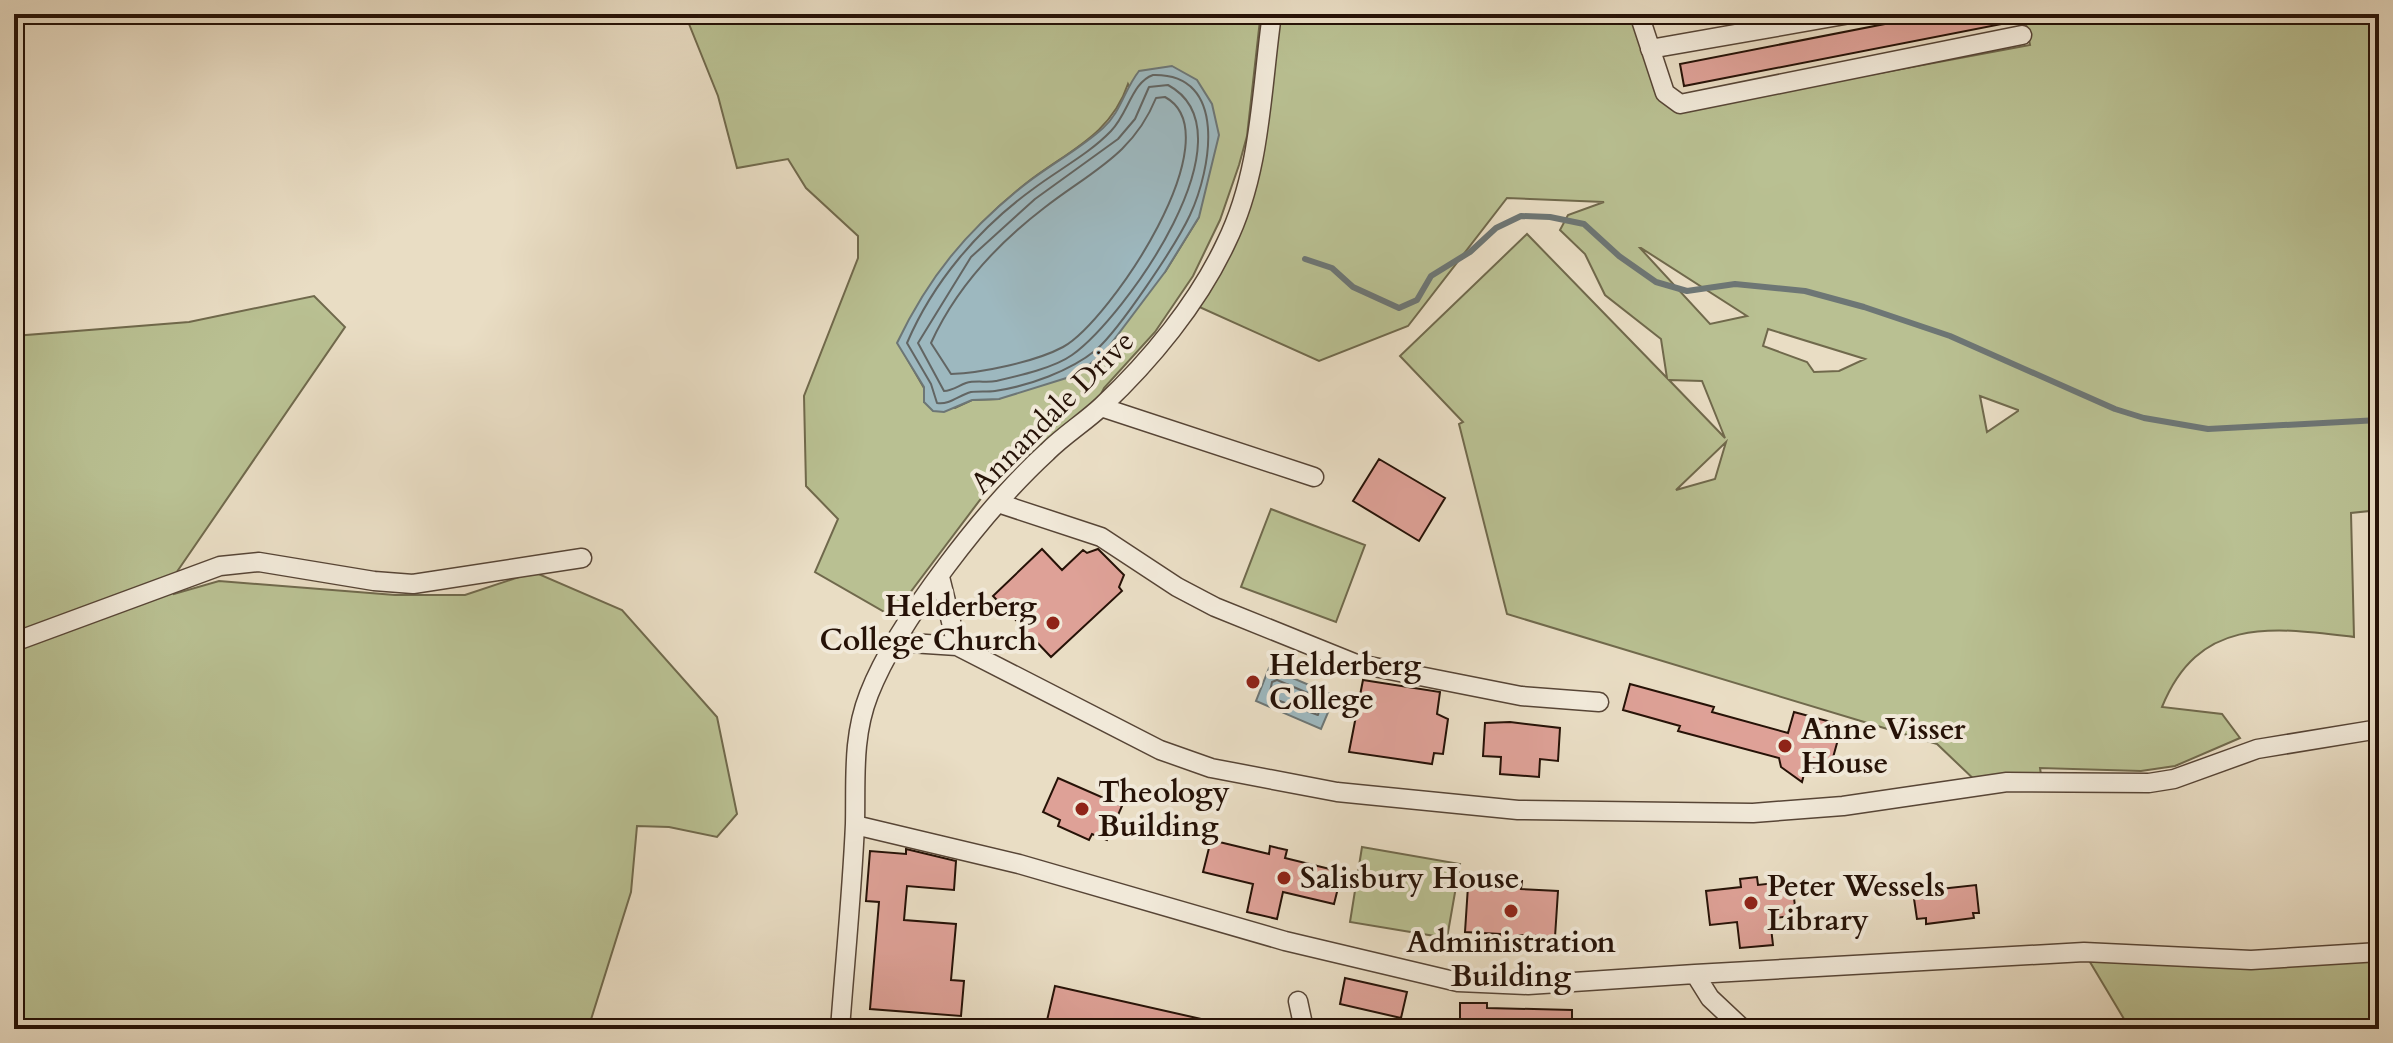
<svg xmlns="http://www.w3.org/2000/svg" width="2393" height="1043" font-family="Cardo,serif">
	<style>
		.green { fill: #b9c092; stroke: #70694c; stroke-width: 2; fill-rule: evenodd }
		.water { fill: #9db8bf; stroke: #6d7675; stroke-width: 2 }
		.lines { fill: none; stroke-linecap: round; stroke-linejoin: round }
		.shore { stroke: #626563; stroke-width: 2 }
		.stream { stroke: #6d7675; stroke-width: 6 }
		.building { fill: #dea197; stroke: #261207; stroke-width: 2 }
		.minor-casing { stroke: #574536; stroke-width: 21 }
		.minor { stroke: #f1e9d9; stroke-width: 18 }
		.poi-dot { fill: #8f2418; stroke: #f1e9d9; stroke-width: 3 }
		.labels { text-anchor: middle; stroke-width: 8; stroke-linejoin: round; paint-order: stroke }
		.street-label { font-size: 30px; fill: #261207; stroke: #f1e9d9 }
		.poi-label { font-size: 30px; font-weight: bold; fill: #261207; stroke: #f1e9d9; text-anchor: start }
	</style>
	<rect width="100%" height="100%" fill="#e9ddc4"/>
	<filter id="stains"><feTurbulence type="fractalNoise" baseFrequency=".0025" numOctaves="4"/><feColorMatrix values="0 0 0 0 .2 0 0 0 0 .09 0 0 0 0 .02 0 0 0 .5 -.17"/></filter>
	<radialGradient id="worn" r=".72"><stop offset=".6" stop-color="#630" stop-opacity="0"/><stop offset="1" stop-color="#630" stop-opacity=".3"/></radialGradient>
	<path class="green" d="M685 14H1268L1267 19 1260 20 1247 136 1239 165 1220 220 1193 276 1155 332 1104 388 1094 408 1047 452 995 480 900 606 888 614 815 572 838 519 806 486 804 396 858 258V236L806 188 788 159 737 168 718 96ZM1128 84 1199 217 1165 272 999 399 972 400 955 408 924 402V388L898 343C927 280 970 228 1024 185 1065 152 1110 137 1128 84Z
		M1280 14H1634L1663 99 1709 105 2030 45 2024 14H2379V510L2351 513 2354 637C2272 627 2199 616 2162 707L2222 714 2240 738 2175 766 2141 771 2040 768 2042 781 1980 785 1937 744 1507 614 1459 424 1463 422 1400 356 1527 234 1667 378 1661 339 1605 295 1585 254 1560 230 1568 215 1604 202 1507 198 1408 326 1319 361 1195 305 1231 251ZM1640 248H1641L1747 316 1710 324ZM1768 329 1865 359 1839 371 1814 372 1807 362 1763 346ZM1669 380 1702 381 1725 438ZM1980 396 2018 410V411L1987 432ZM1726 442 1715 479 1676 490Z
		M314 296 345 327 172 579 174 594 219 581 395 595H465L534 572 622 610 717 717 737 814 717 837 669 827 637 826 631 892 588 1029H14V336L189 322Z
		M1271 509 1365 545 1336 622 1241 587Z
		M1362 847 1460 864 1447 938 1350 922Z
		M2084 952H2379V1026L2130 1029Z"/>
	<path class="water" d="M1172 66 1197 80 1212 104 1219 135 1199 217 1165 272 1104 353 1076 375 999 399 972 400 944 412 933 411 924 402V387L897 343C929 276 966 232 1023 186 1049 165 1079 150 1103 128 1121 112 1124 90 1139 71Z
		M1269 668 1335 696 1321 729 1256 701Z"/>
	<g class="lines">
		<path class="shore" d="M1153 75C1229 73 1211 170 1190 215 1176 245 1120 329 1096 350 1070 371 1029 386 995 391 987 392 979 391 971 392 959 395 950 405 937 403L931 384 907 343C933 282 979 228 1033 189 1058 170 1089 154 1111 131 1128 114 1132 82 1153 75Z
			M1168 85C1257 133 1125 317 1072 355 1054 368 1018 376 996 381 987 383 976 380 966 383 958 386 952 391 944 391L918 343 971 257 1035 199 1118 139 1135 119 1149 87Z
			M1165 97C1235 135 1110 321 1063 347 1035 362 981 373 951 374L931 343C956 288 997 244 1044 208 1090 172 1133 155 1156 98Z
			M1277 680 1322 699 1318 715 1269 697 1272 682Z"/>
		<path class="stream" d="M1305 259 1332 268 1353 287 1399 308 1417 300 1431 276 1470 252 1496 228 1521 216 1550 217 1584 224 1619 256 1656 282 1687 291 1735 284 1805 291 1864 307 1950 336 2115 409 2144 418 2208 429 2379 420"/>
	</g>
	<path class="building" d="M1936 14H2011L2012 22 1684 86 1680 64Z
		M1379 459 1445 498 1419 541 1353 501Z
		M1042 549 1062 570 1083 550 1087 553 1098 549 1124 575 1119 587 1122 591 1051 657 993 596Z
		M1363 680 1440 692 1437 714 1448 719 1443 754 1434 753 1432 764 1349 752Z
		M1630 684 1714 707 1712 712 1788 733 1794 712 1842 725 1829 772 1806 766 1802 782 1781 767 1779 758 1678 731 1680 726 1623 710Z
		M1510 722 1560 728 1558 761 1540 759 1539 777 1500 774 1501 757 1483 756 1485 723Z
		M1058 778 1122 806 1107 840 1092 834 1089 840 1058 826 1060 820 1043 812Z
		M1211 840 1269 854 1270 846 1278 848 1287 850 1285 858 1342 872 1334 904 1283 892 1277 919 1247 912 1253 884 1203 872Z
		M906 849 956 861 954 890 907 886 904 920 956 924 951 980 964 981 961 1016 870 1009 879 902 866 901 870 851 906 854Z
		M1757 877 1758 885 1792 881 1796 915 1770 919 1773 945 1740 948 1737 922 1710 925 1706 891 1741 887 1740 879Z
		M1505 880 1522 881 1521 889 1558 891 1555 937 1519 935 1518 949 1500 948V934L1465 932 1468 886 1504 888Z
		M1976 885 1979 913H1973L1974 918 1926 924V918L1917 919 1913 892Z
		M1345 978 1407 992 1401 1018 1340 1004Z
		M1055 986 1219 1023 1218 1029H1045Z
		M1460 1003H1487V1008L1572 1010V1029H1460Z"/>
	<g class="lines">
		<defs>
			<path id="minor" d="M1639 14 1665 93 1680 104 2022 35
				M1650 49 1850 14
				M1101 407 1314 477
				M998 503 1101 537 1177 587 1215 607 1354 663 1521 696 1599 702
				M940 577 957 646
				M14 642 220 566 259 562 374 581 413 584 582 558
				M895 642 957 646 1160 750 1211 768 1337 792 1518 810 1753 813 1843 806 2007 782 2149 783 2174 779 2257 749 2379 729
				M855 825 1019 864 1285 941 1458 982 1528 985 1695 974 1710 998 1743 1029
				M1695 974 2084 952 2251 960 2379 952
				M1298 1001 1304 1029
				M840 1029C845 961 852 893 855 824 856 779 852 737 869 694 898 620 988 506 1047 452 1064 435 1085 422 1102 406 1150 361 1198 303 1226 243 1261 172 1261 92 1272 14"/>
		</defs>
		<use href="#minor" class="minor-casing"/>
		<use href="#minor" class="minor"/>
	</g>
	<g class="poi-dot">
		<circle cx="1053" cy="623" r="8"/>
		<circle cx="1253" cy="682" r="8"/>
		<circle cx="1785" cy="746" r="8"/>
		<circle cx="1082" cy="809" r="8"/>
		<circle cx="1284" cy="878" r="8"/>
		<circle cx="1751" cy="903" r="8"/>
		<circle cx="1511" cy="911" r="8"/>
	</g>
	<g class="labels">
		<g class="street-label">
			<text transform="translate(1052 412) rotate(-45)" y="10">Annandale Drive</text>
		</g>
		<g class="poi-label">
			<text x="1037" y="616" text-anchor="end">Helderberg<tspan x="1037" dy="34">College Church</tspan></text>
			<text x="1269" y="675">Helderberg<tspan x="1269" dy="34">College</tspan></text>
			<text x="1801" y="739">Anne Visser<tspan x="1801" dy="34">House</tspan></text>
			<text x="1098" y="802">Theology<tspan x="1098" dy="34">Building</tspan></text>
			<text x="1300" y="888">Salisbury House</text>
			<text x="1767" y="896">Peter Wessels<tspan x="1767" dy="34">Library</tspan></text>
			<text x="1511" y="952" text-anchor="middle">Administration<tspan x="1511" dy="34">Building</tspan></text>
		</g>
	</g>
	<rect width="2393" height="1043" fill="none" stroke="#e9ddc4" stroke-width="48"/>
	<rect x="16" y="16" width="2361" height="1011" fill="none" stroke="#261207" stroke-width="4"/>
	<rect x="24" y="24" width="2345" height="995" fill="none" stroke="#261207" stroke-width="2"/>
	<rect width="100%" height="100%" filter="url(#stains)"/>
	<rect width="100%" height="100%" fill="url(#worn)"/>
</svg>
